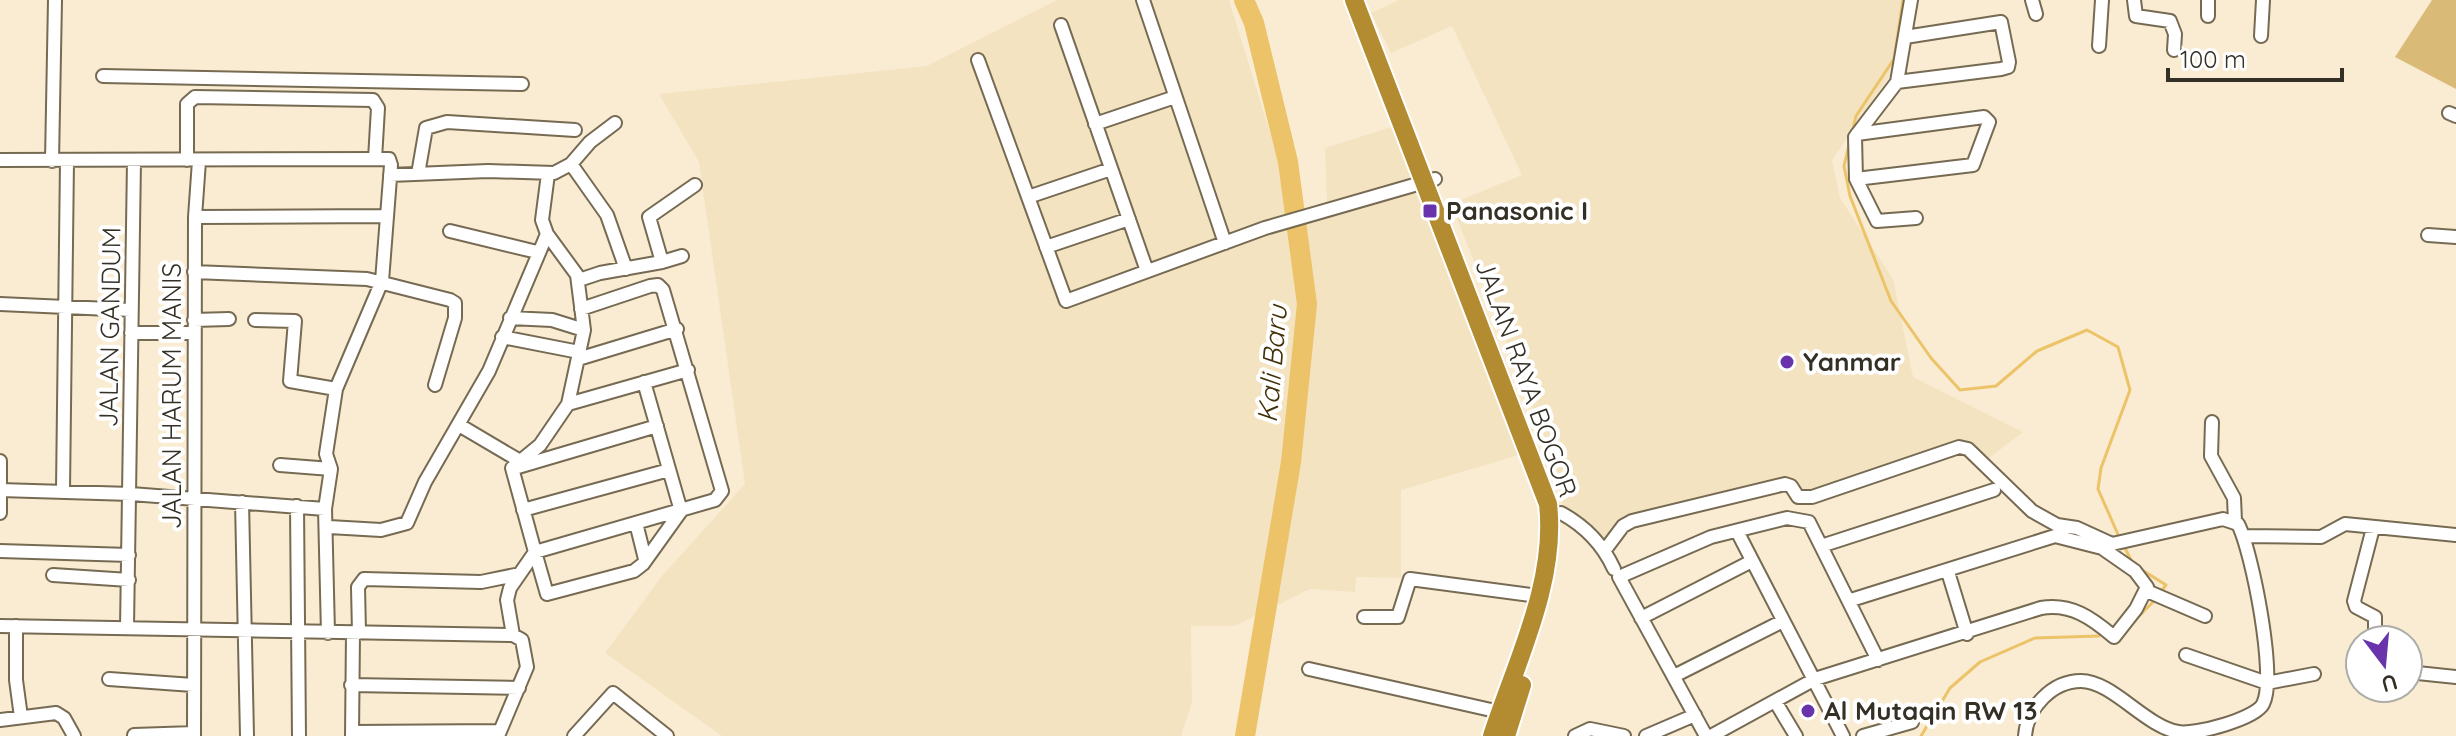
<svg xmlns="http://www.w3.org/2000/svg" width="2456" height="736" font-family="Quicksand,sans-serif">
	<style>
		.built { fill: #f3e3c1 }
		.green { fill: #d9ba77 }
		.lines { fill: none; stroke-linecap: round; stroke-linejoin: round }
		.stream { stroke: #ecc368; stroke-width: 3 }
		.river { stroke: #ecc368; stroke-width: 20 }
		.minor-casing { stroke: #766a53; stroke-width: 16 }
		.highway-casing { stroke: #fff; stroke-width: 22 }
		.minor { stroke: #fff; stroke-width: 12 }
		.highway { stroke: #b38c31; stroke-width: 18 }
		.poi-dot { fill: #6934ab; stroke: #fff; stroke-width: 3 }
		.labels { text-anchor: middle; stroke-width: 8; stroke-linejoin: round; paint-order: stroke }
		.poi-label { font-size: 26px; font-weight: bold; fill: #353026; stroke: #fff; text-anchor: start }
		.street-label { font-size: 26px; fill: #353026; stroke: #fff }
		.water-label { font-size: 28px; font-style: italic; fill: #423108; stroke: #fff }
	</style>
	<rect width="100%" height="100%" fill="#f9ecd2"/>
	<path class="built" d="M1057 0H1229L1295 214 1327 205 1325 148 1398 125 1522 454 1401 490V578L1356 577 1355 592 1310 589 1235 626H1191L1192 703 1181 736H722L605 653 662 576 745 484 699 162 659 94 927 66Z
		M1399 0H1902L1904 19 1889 77 1832 160 1840 198 1893 279 1913 377 2023 432 1984 462 1955 450 1799 505 1791 484 1632 519 1596 544 1564 511 1548 446 1451 204 1522 175 1452 26 1391 53 1371 13Z"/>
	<path class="green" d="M2432 0H2456V89L2395 57Z"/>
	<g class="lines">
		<path class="stream" d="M1903 0 1894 59 1856 116 1844 166 1850 196 1891 301 1931 358 1960 390 1996 386 2037 351 2087 330 2118 347 2130 390 2101 468 2098 489 2120 539
			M2124 546 2133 564
			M2139 568 2166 585 2160 593
			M2134 621 2156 599
			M1921 736 1950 688 1980 662 2035 638 2099 636"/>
		<path class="river" d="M1244 0 1254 23 1288 162 1307 304 1291 462 1245 736"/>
		<defs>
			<path id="minor" d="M1143 0 1225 243
				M1911 0 1897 82 1855 137 1856 179 1877 221 1916 218
				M2032 0 2036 14
				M2134 0 2136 16 2170 21 2175 34 2174 50
				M2208 16V0
				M1061 25 1147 271
				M2261 36 2263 0
				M2099 46 2102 0
				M978 60 1066 301 1265 228 1435 179
				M103 76 522 84
				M1897 82 2001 69 2008 67 2009 62 2001 22 1905 37
				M2449 113 2456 116
				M1095 124 1175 97
				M0 160 389 159 391 165 382 281 336 389 290 381 295 321 255 320
				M187 160V104L195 97 373 100 378 108 375 159
				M52 161 55 0
				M571 164 607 215 626 269
				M418 174 426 128 447 122 575 130
				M390 175 488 171 554 173 571 164 590 142 615 123
				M1856 179 1973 165 1989 122 1984 117 1857 134
				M1028 197 1111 169
				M195 217 387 216
				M450 231 537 252
				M2428 235 2456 237
				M1046 247 1129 219
				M662 262 682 256
				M194 272 367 279 450 300 455 303V318L435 385
				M579 280 600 273 662 262 649 217 695 185
				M0 304 131 310
				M581 309 650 286 658 285 663 290 722 491 715 500 535 552 547 594 634 571 643 564 681 511 644 382
				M510 318 552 320 584 330
				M194 320 229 319
				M131 333H194
				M502 337 579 352
				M578 359 677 329
				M568 404 688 370
				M2212 422 2211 456 2234 498 2235 521
				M459 425 520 461
				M0 461V513
				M280 465 331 469
				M518 467 657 426
				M0 490 131 494 325 509
				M63 490 67 161
				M242 502 247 736
				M297 506 299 736
				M523 510 669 470
				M1561 513C1585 526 1603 545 1614 569
				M636 523 645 559
				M329 527 381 530 407 523 425 482 489 371 547 234
				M2373 528 2354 601 2356 607 2375 617V640
				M1738 533 1843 736
				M2243 536 2321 537 2345 524 2456 535
				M1821 546 1994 490
				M1605 550 1623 526 1632 521 1785 484 1791 486 1798 497H1812L1959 447 1968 449 2032 511 2057 525 2077 528 2112 544 2223 519 2238 524C2252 551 2277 678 2263 704 2255 719 2196 735 2178 732 2145 726 2112 681 2081 681 2052 681 2027 708 2025 736
				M0 551 129 555
				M1948 572 1967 634
				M53 575 129 580
				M2147 591 2205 616
				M1364 617H1398L1410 579 1538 596
				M1641 618 1752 561
				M0 626 513 635
				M16 626V680L21 717
				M127 628 134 161
				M328 633 325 509 331 469 326 454 336 389
				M359 633 358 587 364 579 481 582 515 575
				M2186 655 2267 683 2314 674
				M1309 669 1500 712
				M2408 672 2456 677
				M1674 676 1783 621
				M109 679 193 685
				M351 685 519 688
				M1775 701 1796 736
				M0 720 56 713 64 718 74 736
				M352 732 499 731
				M134 735 194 733
				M194 736 195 217 199 161
				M352 736 353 633
				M498 736 527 667 522 640 513 635 507 600 510 588 535 552 512 468 540 445 568 404 584 330 577 275 547 234 542 220 548 174
				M574 736 613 693 667 736
				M1575 736 1590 729 1624 736
				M1646 736 1695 715
				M1706 736 1619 577 1711 537 1787 518 1809 522 1878 660
				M1711 736 1815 679 2041 608C2071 603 2092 618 2114 637L2136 609 2147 587 2135 571 2102 548 2055 536 1851 600
				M1863 736 1912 722"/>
			<path id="highway" d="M1354 0 1548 504C1557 582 1516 662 1492 736
				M1506 736 1522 685"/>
		</defs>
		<use href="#minor" class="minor-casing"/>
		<use href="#highway" class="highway-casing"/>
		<use href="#minor" class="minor"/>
		<use href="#highway" class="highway"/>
	</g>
	<g class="poi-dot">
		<rect x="1422" y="203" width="16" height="16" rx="4"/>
		<circle cx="1787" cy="362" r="8"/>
		<circle cx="1808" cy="711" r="8"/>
	</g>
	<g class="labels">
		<g class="poi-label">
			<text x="1446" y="220">Panasonic I</text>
			<text x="1803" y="371">Yanmar</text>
			<text x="1824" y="720">Al Mutaqin RW 13</text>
		</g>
		<g class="street-label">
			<text transform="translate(110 327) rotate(-89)" y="9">JALAN GANDUM</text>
			<text transform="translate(1526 378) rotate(70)" y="9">JALAN RAYA BOGOR</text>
			<text transform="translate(172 396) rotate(-90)" y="9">JALAN HARUM MANIS</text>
		</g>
		<g class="water-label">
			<text transform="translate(1272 364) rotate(-85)" y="10">Kali Baru</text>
		</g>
	</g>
	<g transform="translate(2384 664) rotate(164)"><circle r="38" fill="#ffffff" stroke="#aeaca8" stroke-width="2"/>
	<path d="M0-6L14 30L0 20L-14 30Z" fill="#6934ab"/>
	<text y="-12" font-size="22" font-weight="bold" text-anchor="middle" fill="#353026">U</text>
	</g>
	<path d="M2168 68v12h174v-12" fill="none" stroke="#353026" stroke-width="4"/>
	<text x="2180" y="68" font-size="24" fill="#353026" stroke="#ffffff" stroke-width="6" paint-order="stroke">100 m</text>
</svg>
